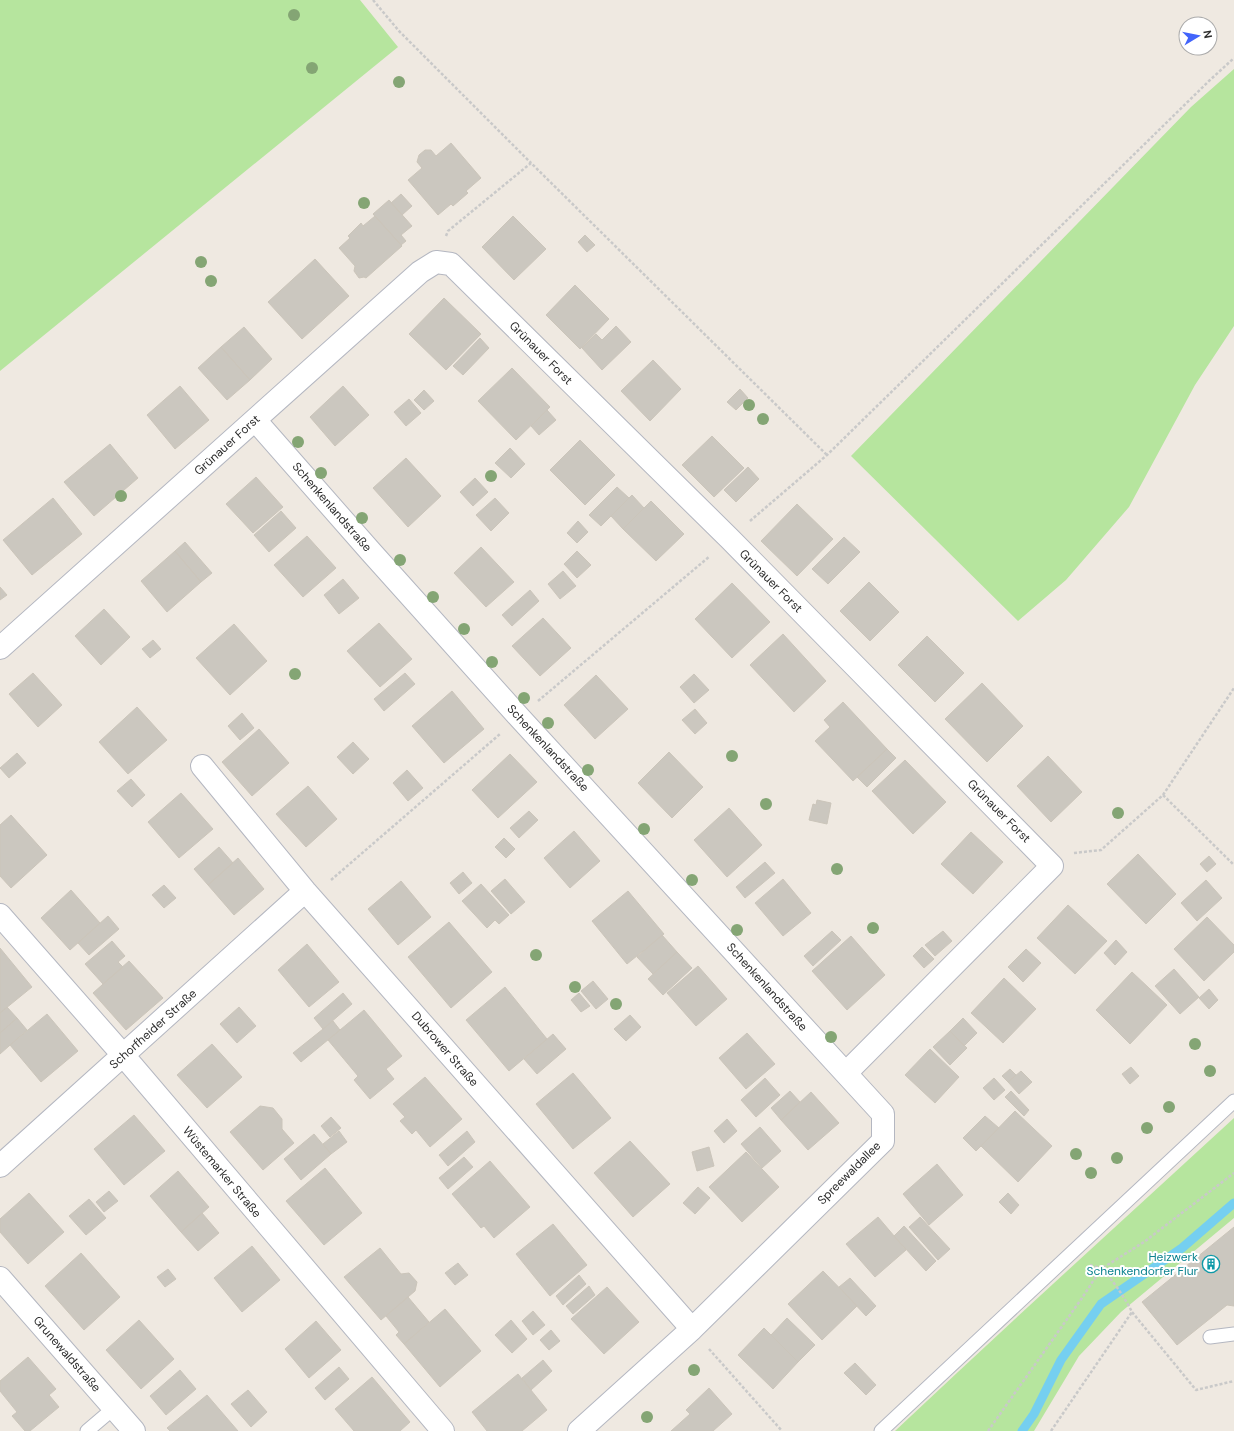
<svg xmlns="http://www.w3.org/2000/svg" width="1234" height="1431" font-family="'DM Sans',sans-serif">
	<style>
		.green { fill: #b6e59e }
		.lines { fill: none; stroke-linecap: round; stroke-linejoin: round }
		.stream { stroke: #75cff0; stroke-width: 9 }
		.building { fill: #cbc7bf; stroke: #cbc5ba }
		.service-casing { stroke: #b4b7c1; stroke-width: 15 }
		.minor-casing { stroke: #b4b7c1; stroke-width: 24 }
		.path { stroke: #c9c9c9; stroke-width: 2.5; stroke-dasharray: 3 2; stroke-linecap: butt }
		.service { stroke: #fff; stroke-width: 13 }
		.minor { stroke: #fff; stroke-width: 22 }
		.tree { fill: #84a574 }
		.labels { text-anchor: middle; stroke-width: 4; stroke-linejoin: round; paint-order: stroke }
		.street-label { font-size: 12px; fill: #2e2e2e; stroke: #fff }
		.culture-label { font-size: 12px; fill: #0d838f; stroke: #fff; text-anchor: end }
	</style>
	<rect width="100%" height="100%" fill="#efe9e1"/>
	<path class="green" d="M0 0H360L398 47 0 371Z
		M1234 69V326L1195 385 1129 507 1066 580 1018 621 851 456 1191 107Z
		M1234 1118V1218L1121 1312 1079 1356 1034 1431H895C1007 1325 1121 1222 1234 1118Z"/>
	<g class="lines">
		<path class="stream" d="M1022 1431 1034 1414 1061 1360 1101 1304 1182 1248 1234 1203"/>
	</g>
	<path class="building" d="M451 143 481 178 466 191 468 193 453 206 451 204 438 215 408 180 422 168 417 162 419 155 425 150H431L436 156Z
		M401 194 412 206 402 215 391 203Z
		M389 200 412 226 401 235 406 241 401 245 373 214Z
		M375 216 402 246 366 278 364 277 359 278 354 271 355 266 339 248 350 238 348 236 361 223 363 226Z
		M513 216 546 249 514 280 482 247Z
		M585 235 595 245 587 252 578 242Z
		M315 259 349 296 302 339 268 302Z
		M575 285 609 319 580 349 546 315Z
		M444 298 481 334 446 370 409 334Z
		M616 326 631 342 602 370 582 348 596 334 602 340Z
		M244 327 272 359 250 380 221 347Z
		M480 338 489 348 463 375 453 366Z
		M221 347 250 380 227 400 198 368Z
		M653 360 681 389 650 421 621 391Z
		M512 368 550 407 516 440 478 401Z
		M180 386 209 420 175 449 147 415Z
		M343 386 369 415 335 446 310 417Z
		M740 389 748 398 736 410 727 402Z
		M424 390 434 401 424 410 414 400Z
		M409 399 421 413 406 426 394 412Z
		M547 410 556 420 539 435 531 426Z
		M712 436 744 468 714 497 682 465Z
		M580 440 615 475 585 505 550 470Z
		M110 444 138 478 94 516 64 482Z
		M510 448 525 464 511 478 495 463Z
		M406 458 441 496 408 527 373 488Z
		M748 467 759 479 736 502 724 490Z
		M256 477 283 507 253 533 226 504Z
		M475 478 488 492 473 506 460 492Z
		M617 487 629 498 601 526 589 515Z
		M632 495 644 508 623 529 611 516Z
		M53 498 82 534 32 575 3 540Z
		M495 498 509 513 491 531 476 515Z
		M651 501 684 534 656 561 623 529Z
		M797 504 833 539 797 576 761 541Z
		M281 511 296 528 269 552 254 535Z
		M578 521 588 532 577 543 567 533Z
		M307 536 336 568 303 597 274 565Z
		M844 537 860 552 828 584 812 569Z
		M185 542 212 573 201 582 175 551Z
		M481 547 514 582 486 607 454 573Z
		M175 551 201 582 167 612 141 581Z
		M577 551 591 565 577 578 564 564Z
		M563 571 576 586 560 599 548 584Z
		M343 579 359 598 339 614 324 595Z
		M869 582 899 612 870 641 840 611Z
		M732 583 770 622 732 658 695 619Z
		M0 587 7 595 0 600Z
		M530 590 539 601 512 626 502 615Z
		M104 609 130 637 101 665 75 636Z
		M543 618 571 648 540 676 512 646Z
		M379 623 412 659 380 687 347 651Z
		M234 624 267 661 230 695 196 658Z
		M783 634 826 681 794 712 750 665Z
		M927 636 964 673 935 702 898 665Z
		M153 640 161 649 150 658 142 649Z
		M33 673 62 705 38 727 9 694Z
		M405 673 415 684 384 711 374 699Z
		M694 674 709 690 694 703 680 687Z
		M596 675 628 709 595 739 564 705Z
		M982 683 1023 726 987 762 945 719Z
		M452 691 484 729 444 763 412 726Z
		M843 702 887 749 853 781 815 741 830 727 824 720Z
		M137 707 167 740 128 774 99 742Z
		M695 709 707 723 695 734 682 720Z
		M242 713 254 728 240 740 228 726Z
		M259 729 289 763 252 796 222 762Z
		M353 742 369 759 353 774 337 757Z
		M887 749 896 758 867 787 857 777Z
		M669 752 703 787 672 818 638 783Z
		M17 753 26 763 9 778 0 768Z
		M510 754 537 782 498 818 472 790Z
		M1048 756 1082 792 1051 822 1017 786Z
		M905 760 946 802 913 834 872 791Z
		M407 770 423 788 408 801 393 783Z
		M131 779 145 795 132 807 117 791Z
		M308 786 337 819 306 847 276 814Z
		M181 793 213 829 179 858 148 822Z
		M817 800 831 803 827 824 809 820 813 804 816 805Z
		M729 808 762 845 727 877 694 840Z
		M529 811 538 820 519 838 510 828Z
		M11 815 47 855 11 888 0 876V825Z
		M574 831 600 861 570 888 544 858Z
		M971 832 1003 862 973 894 941 864Z
		M504 838 515 849 506 858 495 847Z
		M219 847 233 863 208 885 194 869Z
		M1138 854 1176 894 1146 924 1107 884Z
		M1209 856 1216 864 1207 872 1200 864Z
		M238 858 264 889 234 915 208 885Z
		M765 862 775 873 745 898 736 887Z
		M463 872 472 883 459 894 450 883Z
		M505 879 525 902 511 914 491 891Z
		M783 879 811 913 783 936 755 903Z
		M1206 880 1222 898 1197 921 1181 903Z
		M401 881 431 917 398 945 368 909Z
		M481 884 509 915 499 924 495 920 487 928 462 901Z
		M164 885 176 898 164 908 152 895Z
		M71 890 100 923 70 950 41 918Z
		M628 891 664 934 627 964 592 921Z
		M1068 905 1107 941 1075 974 1037 938Z
		M108 916 119 929 89 955 78 943Z
		M1207 917 1234 945V952L1204 981 1174 949Z
		M449 922 492 972 451 1008 408 957Z
		M832 931 841 940 813 966 804 956Z
		M943 931 952 941 935 956 925 945Z
		M662 935 677 952 653 974 637 957Z
		M851 936 885 975 847 1010 812 971Z
		M1116 940 1127 952 1115 965 1104 953Z
		M112 941 125 956 118 962 123 967 103 984 85 964Z
		M307 944 339 982 309 1007 278 970Z
		M922 947 934 959 924 968 913 956Z
		M0 948 32 987 0 1013Z
		M1026 949 1041 963 1023 982 1008 967Z
		M677 952 692 968 663 995 648 979Z
		M129 961 163 998 126 1030 93 993Z
		M698 966 727 999 696 1026 667 993Z
		M1174 969 1199 997 1180 1014 1155 986Z
		M1132 972 1167 1005 1130 1044 1096 1010Z
		M1004 978 1036 1009 1003 1043 971 1013Z
		M593 981 608 999 596 1009 581 991Z
		M505 987 547 1039 509 1071 466 1020Z
		M1209 989 1218 1000 1209 1009 1199 998Z
		M343 993 352 1004 323 1029 314 1018Z
		M579 993 590 1006 581 1012 571 1000Z
		M7 1007 17 1018 0 1033V1013Z
		M239 1007 256 1026 237 1043 220 1024Z
		M364 1010 402 1056 386 1069 394 1079 370 1099 354 1080 358 1076 328 1040Z
		M47 1014 78 1051 41 1082 10 1045Z
		M630 1015 641 1027 626 1041 614 1029Z
		M17 1018 27 1030 0 1054V1033Z
		M963 1018 977 1033 964 1046 950 1031Z
		M333 1021 340 1030 301 1062 293 1053Z
		M950 1031 967 1048 950 1065 933 1047Z
		M747 1033 775 1064 746 1089 719 1058Z
		M553 1034 566 1049 537 1074 524 1059Z
		M212 1044 242 1077 207 1108 177 1075Z
		M930 1049 959 1077 935 1103 905 1075Z
		M1131 1067 1139 1076 1130 1084 1122 1074Z
		M1010 1069 1016 1075 1008 1082 1002 1076Z
		M1021 1071 1032 1082 1019 1094 1008 1082Z
		M573 1073 611 1118 573 1149 536 1104Z
		M425 1077 462 1119 430 1147 416 1130 412 1134 400 1121 405 1117 393 1104Z
		M765 1078 780 1095 756 1117 741 1100Z
		M994 1078 1005 1090 994 1100 983 1088Z
		M790 1091 800 1102 781 1120 771 1108Z
		M1011 1091 1029 1110 1024 1116 1005 1097Z
		M811 1092 839 1123 808 1150 781 1120Z
		M260 1106 273 1108 282 1119V1129L294 1143 263 1170 230 1132Z
		M1015 1111 1052 1146 1018 1182 981 1146Z
		M134 1115 165 1151 124 1185 94 1149Z
		M985 1116 999 1128 976 1151 963 1138Z
		M331 1117 341 1128 330 1137 321 1126Z
		M727 1119 737 1131 724 1143 714 1131Z
		M760 1127 781 1151 762 1168 741 1144Z
		M339 1131 347 1142 331 1154 323 1144Z
		M467 1131 475 1142 448 1166 439 1155Z
		M314 1134 331 1154 301 1180 284 1159Z
		M630 1141 670 1184 633 1217 594 1173Z
		M709 1147 714 1166 697 1171 692 1152Z
		M746 1152 779 1187 742 1222 709 1187Z
		M464 1157 473 1167 448 1189 439 1178Z
		M490 1161 530 1207 494 1238 484 1226 481 1228 452 1194Z
		M937 1164 963 1195 929 1225 903 1194Z
		M325 1168 362 1213 324 1245 286 1201Z
		M178 1171 209 1207 181 1232 150 1196Z
		M698 1187 710 1198 695 1214 683 1203Z
		M109 1191 118 1201 104 1212 96 1202Z
		M29 1193 64 1232 28 1264 0 1232V1219Z
		M1008 1193 1019 1205 1011 1214 999 1202Z
		M89 1199 106 1218 86 1235 69 1216Z
		M202 1213 219 1233 198 1251 181 1232Z
		M878 1217 906 1250 875 1277 846 1244Z
		M920 1217 950 1249 938 1260 909 1227Z
		M553 1224 587 1265 550 1296 516 1254Z
		M904 1226 936 1261 926 1271 894 1236Z
		M1234 1227V1306L1227 1305 1177 1345 1142 1302Z
		M252 1246 280 1280 242 1312 214 1278Z
		M380 1248 401 1274 409 1273 417 1282 415 1291 381 1320 344 1277Z
		M81 1253 120 1297 84 1330 45 1286Z
		M458 1263 468 1275 455 1285 445 1273Z
		M168 1269 176 1279 165 1287 157 1277Z
		M823 1271 857 1306 822 1340 788 1304Z
		M579 1275 586 1284 563 1305 556 1296Z
		M850 1278 876 1306 866 1316 839 1287Z
		M589 1286 595 1295 573 1314 566 1306Z
		M607 1287 639 1322 604 1354 571 1319Z
		M408 1297 429 1322 404 1344 396 1335 399 1332 386 1316Z
		M445 1309 481 1351 440 1387 404 1344Z
		M533 1311 545 1325 533 1335 522 1321Z
		M787 1318 815 1345 798 1362 771 1335Z
		M139 1320 174 1359 141 1389 106 1350Z
		M511 1320 527 1339 512 1353 495 1335Z
		M316 1321 341 1350 309 1378 285 1349Z
		M764 1328 798 1362 773 1389 738 1355Z
		M551 1330 560 1341 549 1350 540 1340Z
		M28 1357 56 1389 49 1395 59 1407 30 1431H25L12 1416 17 1412 0 1391V1381Z
		M543 1360 552 1371 531 1390 522 1378Z
		M855 1363 876 1385 866 1395 844 1373Z
		M339 1367 349 1379 325 1400 315 1388Z
		M180 1370 196 1389 166 1415 150 1396Z
		M518 1374 547 1410 522 1431H487L472 1412Z
		M372 1377 410 1422 400 1431H354L335 1409Z
		M709 1388 732 1414 713 1431H671L690 1414 686 1410Z
		M248 1390 267 1412 251 1427 231 1404Z
		M207 1395 238 1431H170L167 1428Z"/>
	<g class="lines">
		<defs>
			<path id="service" d="M1210 1337 1234 1334
				M87 1431 114 1408
				M881 1431 1234 1101"/>
			<path id="minor" d="M255 420 371 552 519 717 883 1114V1141L692 1329 579 1431
				M0 648 420 272 436 262 451 264 730 539 1052 866 846 1073
				M202 766 305 891 692 1329
				M0 915 123 1055 443 1431
				M0 1166 305 891
				M0 1278 134 1431"/>
		</defs>
		<use href="#service" class="service-casing"/>
		<use href="#minor" class="minor-casing"/>
		<path class="path" d="M373 0 399 31 531 163
			M446 236 448 231 531 163 827 455
			M750 521 827 455 1210 80 1234 58
			M538 701 710 556
			M1163 795 1234 865
			M1074 853 1101 850 1163 795 1234 688
			M331 880 500 734
			M1090 1265C1093 1266 1099 1267 1102 1270 1112 1278 1126 1300 1132 1312L1196 1390 1234 1381
			M709 1349 782 1431
			M988 1431 1082 1298 1101 1269 1144 1242 1234 1173
			M1051 1431 1132 1312"/>
		<use href="#service" class="service"/>
		<use href="#minor" class="minor"/>
	</g>
	<g class="tree">
		<circle cx="294" cy="15" r="6"/>
		<circle cx="312" cy="68" r="6"/>
		<circle cx="399" cy="82" r="6"/>
		<circle cx="364" cy="203" r="6"/>
		<circle cx="201" cy="262" r="6"/>
		<circle cx="211" cy="281" r="6"/>
		<circle cx="749" cy="405" r="6"/>
		<circle cx="763" cy="419" r="6"/>
		<circle cx="298" cy="442" r="6"/>
		<circle cx="321" cy="473" r="6"/>
		<circle cx="491" cy="476" r="6"/>
		<circle cx="121" cy="496" r="6"/>
		<circle cx="362" cy="518" r="6"/>
		<circle cx="400" cy="560" r="6"/>
		<circle cx="433" cy="597" r="6"/>
		<circle cx="464" cy="629" r="6"/>
		<circle cx="492" cy="662" r="6"/>
		<circle cx="295" cy="674" r="6"/>
		<circle cx="524" cy="698" r="6"/>
		<circle cx="548" cy="723" r="6"/>
		<circle cx="732" cy="756" r="6"/>
		<circle cx="588" cy="770" r="6"/>
		<circle cx="766" cy="804" r="6"/>
		<circle cx="1118" cy="813" r="6"/>
		<circle cx="644" cy="829" r="6"/>
		<circle cx="837" cy="869" r="6"/>
		<circle cx="692" cy="880" r="6"/>
		<circle cx="873" cy="928" r="6"/>
		<circle cx="737" cy="930" r="6"/>
		<circle cx="536" cy="955" r="6"/>
		<circle cx="575" cy="987" r="6"/>
		<circle cx="616" cy="1004" r="6"/>
		<circle cx="831" cy="1037" r="6"/>
		<circle cx="1195" cy="1044" r="6"/>
		<circle cx="1210" cy="1071" r="6"/>
		<circle cx="1169" cy="1107" r="6"/>
		<circle cx="1147" cy="1128" r="6"/>
		<circle cx="1076" cy="1154" r="6"/>
		<circle cx="1117" cy="1158" r="6"/>
		<circle cx="1091" cy="1173" r="6"/>
		<circle cx="694" cy="1370" r="6"/>
		<circle cx="647" cy="1417" r="6"/>
	</g>
	<defs>
		<symbol id="building-ring" viewBox="-11 -11 22 22"><circle r="9.5" fill="#fff" stroke="#0f9aa8" stroke-width="1.5"/><path d="M-4-6H4V6H1V3H-1V6H-4ZM-2.5-4.3h1.7v1.8h-1.7ZM.8-4.3h1.7v1.8H.8ZM-2.5-1h1.7V.8h-1.7ZM.8-1h1.7V.8H.8Z" fill="#0f9aa8"/></symbol>
	</defs>
	<g fill-rule="evenodd">
		<use href="#building-ring" x="1201" y="1254" width="20" height="20"/>
	</g>
	<g class="labels">
		<g class="street-label">
			<text transform="translate(541 353) rotate(45)" y="4">Grünauer Forst</text>
			<text transform="translate(227 445) rotate(-42)" y="4">Grünauer Forst</text>
			<text transform="translate(332 507) rotate(49)" y="4">Schenkenlandstraße</text>
			<text transform="translate(771 581) rotate(45)" y="4">Grünauer Forst</text>
			<text transform="translate(548 748) rotate(47)" y="4">Schenkenlandstraße</text>
			<text transform="translate(999 811) rotate(45)" y="4">Grünauer Forst</text>
			<text transform="translate(767 987) rotate(48)" y="4">Schenkenlandstraße</text>
			<text transform="translate(153 1029) rotate(-42)" y="4">Schorfheider Straße</text>
			<text transform="translate(445 1049) rotate(49)" y="4">Dubrower Straße</text>
			<text transform="translate(222 1172) rotate(50)" y="4">Wüstemarker Straße</text>
			<text transform="translate(849 1173) rotate(-45)" y="4">Spreewaldallee</text>
			<text transform="translate(67 1354) rotate(49)" y="4">Grunewaldstraße</text>
		</g>
		<g class="culture-label">
			<text x="1198" y="1261">Heizwerk<tspan x="1198" dy="14">Schenkendorfer Flur</tspan></text>
		</g>
	</g>
	<g transform="translate(1198 36) rotate(80)"><circle r="19" fill="#ffffff" stroke="#ababab"/>
	<path d="M0-3L7 15L0 10L-7 15Z" fill="#4264fb"/>
	<text y="-6" font-size="11" font-weight="bold" text-anchor="middle" fill="#2e2e2e">N</text>
	</g>
</svg>
